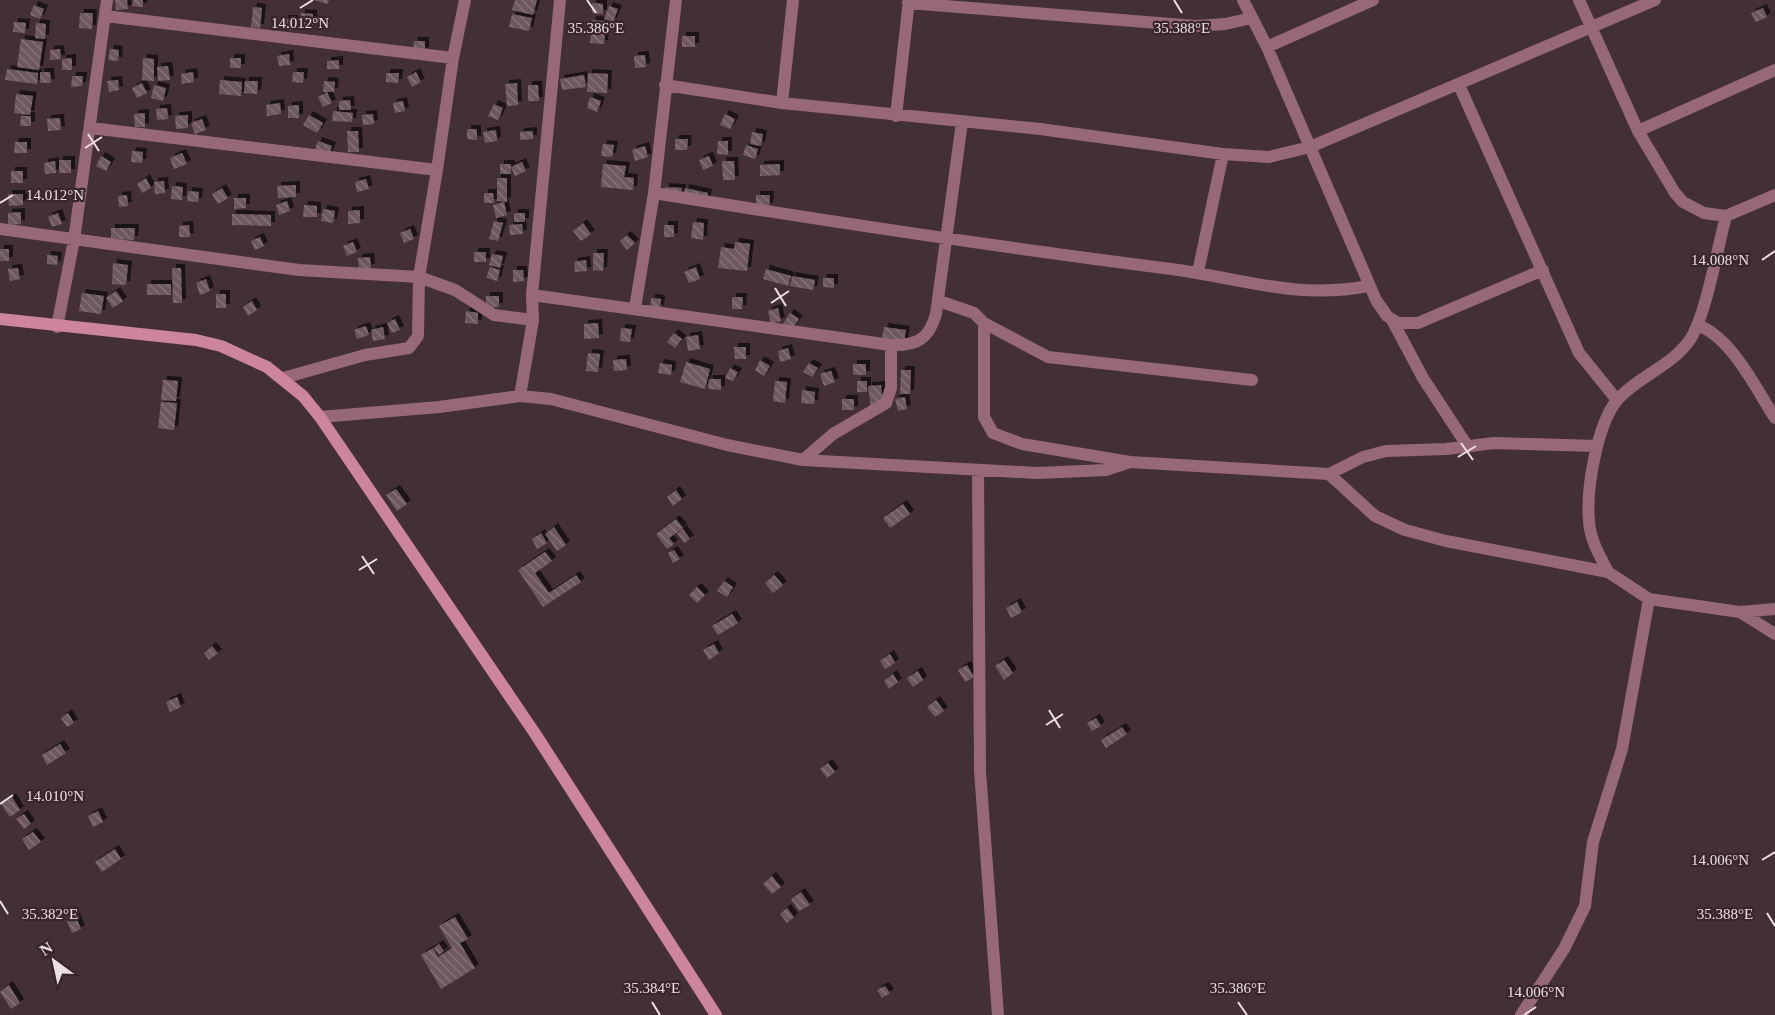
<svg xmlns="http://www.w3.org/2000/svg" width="1775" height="1015" font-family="'Times New Roman',serif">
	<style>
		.building { fill: url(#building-back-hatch); filter: url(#shadow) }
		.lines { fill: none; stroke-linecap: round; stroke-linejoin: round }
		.minor { stroke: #976976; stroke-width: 12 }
		.secondary { stroke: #cc859a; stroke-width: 12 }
		.ticks { fill: none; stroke: #ede0e3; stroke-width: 2 }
		.ticks-label { font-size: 15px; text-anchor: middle; fill: #ede0e3; stroke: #39262c; stroke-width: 4.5; stroke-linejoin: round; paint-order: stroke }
	</style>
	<defs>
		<pattern id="building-back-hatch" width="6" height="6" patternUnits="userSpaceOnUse" patternTransform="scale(1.5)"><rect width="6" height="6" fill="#6e595f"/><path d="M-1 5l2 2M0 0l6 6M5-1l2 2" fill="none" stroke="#837176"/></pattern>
		<filter id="shadow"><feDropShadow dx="4" dy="-4" stdDeviation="0" flood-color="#0009"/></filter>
	</defs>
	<rect width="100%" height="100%" fill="#433036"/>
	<path class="building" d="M115 0H127L128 9 116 10Z
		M133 0H143V7L132 6Z
		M314 0H329L327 4Z
		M515 0H537L533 15 512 10Z
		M592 3 603 4V14L592 13Z
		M34 5 44 9 40 19 30 15Z
		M609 6 618 9 613 22 604 19Z
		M253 7 262 8 260 28 251 27Z
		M1763 8 1767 17 1756 22 1751 13Z
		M80 13H93L92 29 79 28Z
		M301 13 313 14V26L300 25Z
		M512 14 532 18 529 31 509 27Z
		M284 19H294L295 30H285Z
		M592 20 606 21 604 44 590 43Z
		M14 22 26 23 25 33 13 32Z
		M36 23 46 24 45 39 35 38Z
		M682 36H695V47H682Z
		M21 39 43 42 39 70 17 67Z
		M414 41H425V52L413 51Z
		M60 49 61 59 50 60V50Z
		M110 49 119 50 118 61 108 60Z
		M289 54 290 65 279 66 277 56Z
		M645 55 646 67 635 68 634 56Z
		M72 58V70H62V59Z
		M143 58 154 59V81L142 80Z
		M230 58H241V68H230Z
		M339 60V69H327V61Z
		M168 66 170 80 158 81 157 67Z
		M7 69 38 73 37 84 5 80Z
		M40 72H50L51 83H40Z
		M193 72 194 82 182 84 181 74Z
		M293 72H304L303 83 292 82Z
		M416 72 421 82 412 87 407 77Z
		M386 73H399L398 83 386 82Z
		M588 73 608 74 607 93 587 92Z
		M584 75 586 87 562 90 560 79Z
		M72 76H83L82 86 71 87Z
		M118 80 119 90 109 92 107 81Z
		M220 80 242 82 241 96 219 94Z
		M245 81H258L257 94 244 93Z
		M324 81 335 82 334 92H323Z
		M142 83 147 93 137 98 132 88Z
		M517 83 518 105 507 106 505 84Z
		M154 85 166 88 163 101 151 98Z
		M528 85H538L539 101H528Z
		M327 92 332 103 323 107 318 97Z
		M16 94 33 96 30 115 14 113Z
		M590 97 601 101 597 112 587 108Z
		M350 100 351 110H339V101Z
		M403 101 405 111 395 113 393 103Z
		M280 103 281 114 267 116 266 105Z
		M494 104 503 108 498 120 488 116Z
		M299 105V118H288V106Z
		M167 108 168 119 157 120 156 109Z
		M333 111 353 113 352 122 332 121Z
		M145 113V127H135L134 114Z
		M373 114 374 124 363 125 362 115Z
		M725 114 735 119 730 129 720 125Z
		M188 115V128L176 129 175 116Z
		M309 115 323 123 317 133 303 125Z
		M21 116H31V126H20Z
		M60 118 61 130 48 131 47 119Z
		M202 119 206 130 195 134 191 123Z
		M467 129H477V140L467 139Z
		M496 130 497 141 485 143 483 132Z
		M347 131H358L359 152H348Z
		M533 131V139L520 140V132Z
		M752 132 763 134 761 146 750 144Z
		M675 139H688L687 150H675Z
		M318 141 332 146 328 157 314 152Z
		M718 141H728V155L717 154Z
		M15 142H27V153H14Z
		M603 144 614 145 612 157 601 156Z
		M746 145 758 149 755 159 743 155Z
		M645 146 648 157 635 161 632 150Z
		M132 151 143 152 142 163 131 162Z
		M182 153 187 164 174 169 170 158Z
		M101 156 111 162 106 171 96 166Z
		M709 156 713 166 703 170 699 160Z
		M59 160H71V173H59Z
		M55 161 56 173 45 174 44 163Z
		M722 161H734L735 180H723Z
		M522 162 526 171 515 176 511 167Z
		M500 164H511V174H500Z
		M603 164 626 166 624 177 634 178 633 190 601 187Z
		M780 164V175L760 176V165Z
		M11 171H23V183H11Z
		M146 178 151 188 142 193 137 184Z
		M497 178H507V202L497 201Z
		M366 179 369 189 357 192 355 182Z
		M164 181 165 193 155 194 154 182Z
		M296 185V197L278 198 277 186Z
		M172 186 183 187 182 200 171 199Z
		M665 187 682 188 681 198 665 197Z
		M222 188 228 198 218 204 212 194Z
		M685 188 708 193 706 202 683 198Z
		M188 191 199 192 198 202 187 201Z
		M484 193H493L494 203H484Z
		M8 194H23V205L9 206Z
		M127 195 128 206 119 207 118 196Z
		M756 195H770L769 207H756Z
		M234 198H246V208L234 209Z
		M287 201 290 211 279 215 276 205Z
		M504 202 507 215 496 218 493 205Z
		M304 205 317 206V217H303Z
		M323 209 335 211 333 223 321 221Z
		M360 210V223L348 224V211Z
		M21 212V224L8 225V213Z
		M58 213 62 224 52 227 48 217Z
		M514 213H525V222H514Z
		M232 214 271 215V226L232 225Z
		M494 221 503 223 498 241 489 239Z
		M693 222 704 223 703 240 691 238Z
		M583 223 591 234 581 241 573 231Z
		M522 224 523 234 510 235 509 225Z
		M189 225 190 237H179V226Z
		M664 225H674V237H664Z
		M111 228H135L134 240 111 239Z
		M410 229 414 239 404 243 400 233Z
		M627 235 635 243 627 250 620 241Z
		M260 237 264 246 255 250 251 241Z
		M353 242 357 252 347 256 343 246Z
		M735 242 750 244 747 271 718 268 721 247 734 249Z
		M0 249H9V261H0Z
		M474 252H486V262H474Z
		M593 253H604L603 271 593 270Z
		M492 254 503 256 500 268 489 265Z
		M47 255 58 256 57 265 47 264Z
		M370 257 371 268 359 269 358 258Z
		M586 260 587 271 575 272 574 262Z
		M113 263 128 265 126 285 112 284Z
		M490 267 500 270 497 281 486 278Z
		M696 267 700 279 689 283 684 272Z
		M18 268 20 279 10 281 8 269Z
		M172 268H181L182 303H173Z
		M766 269 791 276 788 286 763 279Z
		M513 270H523L524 281 513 282Z
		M792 276 815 280 813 290 790 286Z
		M823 278H834V288L823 287Z
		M206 279 210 291 200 295 196 283Z
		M147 284H171V295H147Z
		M116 291 123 301 113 308 106 298Z
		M82 293 104 296 101 314 79 311Z
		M216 294H226V308H216Z
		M486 296H499V307H486Z
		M732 297H743L742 309H732Z
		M651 298 661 299 660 309 650 308Z
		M252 301 257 310 248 316 243 307Z
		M778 308 781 321 771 324 768 311Z
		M466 311 478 313V324L465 323Z
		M790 313 799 319 792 329 783 324Z
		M395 319 400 330 392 333 387 323Z
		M598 323 599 338 584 339V324Z
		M366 326 369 335 357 339 354 330Z
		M383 327 385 339 373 341 371 330Z
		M884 327 906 330 904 342 882 338Z
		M621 328 632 329 630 342 620 341Z
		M674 333 682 339 675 348 667 342Z
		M698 335 700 349 688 351 686 337Z
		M734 347H746V359H735Z
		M788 348 791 359 780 362 778 351Z
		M588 353 600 354 598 372 586 371Z
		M626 359 627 370 614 371 613 360Z
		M760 360 770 366 764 376 755 370Z
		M686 362 710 369 705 389 680 382Z
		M660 363 672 365 671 375 658 373Z
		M809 363 818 368 812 377 803 372Z
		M853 364H866V375H853Z
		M730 368 738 372 733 381 725 378Z
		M901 370H911L910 394H900Z
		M831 371 835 382 824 386 820 374Z
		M709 379H721V390L708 389Z
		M163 380 178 381 176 401 161 400Z
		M775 381 787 382 785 403 773 401Z
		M857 381H867V392H857Z
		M881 385 883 407 871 408 868 386Z
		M802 390 815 392 814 404 801 403Z
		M905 397 907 409 898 411 895 399Z
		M842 399H854V410H842Z
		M161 402 177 403 174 430 158 428Z
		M396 489 407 504 397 511 386 495Z
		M676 490 682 499 673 506 667 497Z
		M903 504 910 514 890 528 883 518Z
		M676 519 683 528 669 538 674 544 667 549 656 534Z
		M554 527 566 545 557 551 545 534Z
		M683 529 690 539 684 543 677 533Z
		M541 533 547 543 537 549 532 539Z
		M674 550 680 559 673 563 668 553Z
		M545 552 552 561 535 573 549 593 576 575 581 582 543 607 518 570Z
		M774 575 783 585 773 593 765 583Z
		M724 581 733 587 727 597 717 591Z
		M697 587 705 595 697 603 689 595Z
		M1017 602 1022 612 1011 618 1006 608Z
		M732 614 738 623 718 635 712 626Z
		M714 644 719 653 709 660 703 650Z
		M212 646 218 653 209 660 204 653Z
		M890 654 895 663 885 669 880 661Z
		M1004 660 1013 673 1004 680 995 666Z
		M967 665 974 677 965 682 958 670Z
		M918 671 923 680 913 687 907 678Z
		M893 674 898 682 889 689 884 681Z
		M177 697 181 707 170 712 166 702Z
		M936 700 944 711 935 717 927 707Z
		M68 713 74 723 67 727 61 718Z
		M1096 718 1101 726 1092 731 1087 723Z
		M1122 727 1127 734 1106 748 1101 740Z
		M60 744 66 753 47 765 42 755Z
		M828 763 835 772 827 778 820 769Z
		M12 797 20 810 10 817 1 804Z
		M98 811 103 822 93 827 88 816Z
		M24 814 31 824 24 829 16 819Z
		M33 832 41 842 29 850 22 839Z
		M115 849 121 859 102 872 95 862Z
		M772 876 781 887 772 894 763 884Z
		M801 892 810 905 799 911 791 899Z
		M787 908 794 917 787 923 780 914Z
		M76 917 81 929 72 933 67 921Z
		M455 917 468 939 460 943 475 968 441 989 421 955 433 948 438 957 452 948 439 926Z
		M439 944 444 951 439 955 434 948Z
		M9 985 20 1003 11 1009 0 992Z
		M885 986 890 993 882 998 877 990Z"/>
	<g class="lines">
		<path class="minor" d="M1243 0 1267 47 1376 300 1387 316 1398 323H1418L1543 270
			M1579 0 1638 131 1675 193 1683 202 1704 213 1726 216 1775 195
			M908 3 1196 26 1225 24 1252 18
			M105 16 453 58
			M1267 47 1373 0
			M665 85 782 103 1040 129 1223 154 1269 157 1310 147 1655 0
			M1459 85 1579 353 1617 400
			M782 103 793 0
			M896 116 909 0
			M91 128 437 170
			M1638 131 1775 70
			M654 193C826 221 998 247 1171 269 1240 278 1297 300 1368 286
			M0 229 299 270 419 277 455 290 494 315 533 320
			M1198 272 1223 154
			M532 295 891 345C917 346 929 339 936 314L962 122
			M939 301 974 313 984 323 1048 357 1252 380
			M635 308 654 193 676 0
			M1392 320 1423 378 1468 447
			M984 323V417L993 433 1022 444 1130 462 1329 474 1363 457 1386 451 1446 449 1494 443 1597 446
			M1697 325C1731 336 1756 389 1775 418
			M57 327 74 240 107 0
			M283 378 365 355 409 348 418 336 419 277 437 170 453 58 465 0
			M520 396 533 320 532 295 560 0
			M320 417 439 407 520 396 551 399 727 445 803 460 1038 473 1106 470 1130 462
			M803 460 833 434 886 403 891 388V345
			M978 470 980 771 998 1015
			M1329 474 1375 516 1405 530 1446 541 1608 572 1649 599 1740 612 1775 609
			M1608 572C1600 556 1590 540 1589 521 1586 490 1597 423 1618 399 1640 375 1673 366 1691 338 1706 314 1718 246 1726 216
			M1740 612 1775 634
			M1521 1015 1564 949 1585 906 1593 842 1622 749 1649 599"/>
		<path class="secondary" d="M0 319 196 340 221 346 267 367 303 396 320 417 536 735 716 1015"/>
	</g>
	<path class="ticks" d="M587 0 596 13M1174 0 1182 13M300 8 313 0M88 134 99 151M85 148 102 137M0 203 13 195M1762 260 1775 251M775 288 786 306M771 303 789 291M1461 443 1473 460M1458 457 1476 446M362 556 374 574M359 570 377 559M1049 710 1060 728M1046 725 1063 714M0 804 13 795M1762 860 1775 852M0 901 8 914M1767 913 1775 926M652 1002 660 1015M1238 1002 1247 1015M1524 1015 1536 1007"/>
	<g class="ticks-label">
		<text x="300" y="28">14.012°N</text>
		<text x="596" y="33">35.386°E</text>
		<text x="1182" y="33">35.388°E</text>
		<text x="55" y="200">14.012°N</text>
		<text x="1720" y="265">14.008°N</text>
		<text x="55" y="801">14.010°N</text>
		<text x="1720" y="865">14.006°N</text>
		<text x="1725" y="919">35.388°E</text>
		<text x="50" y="919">35.382°E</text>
		<text x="652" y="993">35.384°E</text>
		<text x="1238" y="993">35.386°E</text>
		<text x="1536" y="997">14.006°N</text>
	</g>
	<g transform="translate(54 961) rotate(327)" stroke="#39262c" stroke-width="4.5" paint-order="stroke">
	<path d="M0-4.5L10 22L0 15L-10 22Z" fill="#ede0e3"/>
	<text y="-9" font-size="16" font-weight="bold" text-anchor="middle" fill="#ede0e3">N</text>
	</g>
</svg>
